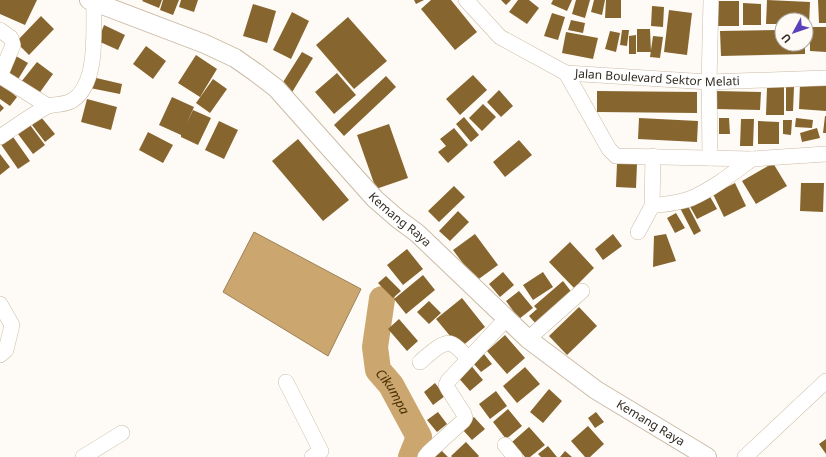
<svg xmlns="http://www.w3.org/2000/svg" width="826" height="457" font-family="'Noto Sans',sans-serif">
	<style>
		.water { fill: #cba66f; stroke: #9d8158 }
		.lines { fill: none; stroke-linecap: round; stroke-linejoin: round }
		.river { stroke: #cba66f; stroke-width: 26 }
		.building { fill: #87652f }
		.minor-casing { stroke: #cabba6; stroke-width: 16 }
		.tertiary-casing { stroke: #cabba6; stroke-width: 20 }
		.minor { stroke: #fff; stroke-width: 15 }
		.tertiary { stroke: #fff; stroke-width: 18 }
		.labels { text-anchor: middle; stroke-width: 4; stroke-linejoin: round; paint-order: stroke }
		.street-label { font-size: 12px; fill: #322c24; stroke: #fefbf6 }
		.water-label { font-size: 13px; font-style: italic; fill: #4a3103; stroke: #fefbf6 }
	</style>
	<rect width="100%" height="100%" fill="#fefbf6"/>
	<path class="water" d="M254 232 361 289 328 356 223 292Z"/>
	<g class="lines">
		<path class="river" id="s1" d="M382 299 375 347 378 370 391 385 419 437 411 457"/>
	</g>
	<path class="building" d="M0 0H37L25 25 0 14Z
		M143 0H162L159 8 142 1Z
		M163 0H179L173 15 160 10Z
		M181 0H198L194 12 179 7Z
		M414 0H424L416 4Z
		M431 0H451L477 32 455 50 421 9Z
		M501 0H511L506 5Z
		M518 0H529L539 8 527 24 509 12Z
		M553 0H572L567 11 551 4Z
		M576 0H590L585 18 572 14Z
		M594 0H605L602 15 591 12Z
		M606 0H621V18H605Z
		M767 0 810 2 809 26H806V20H782V24H766Z
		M818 0H826V23H819Z
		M717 1H739V26H717Z
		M743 3 761 4V25H743Z
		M253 4 276 11 267 43 243 36Z
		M652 6 664 7 663 27 651 26Z
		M669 10 692 13 687 55 664 52Z
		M292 12 309 21 291 59 273 50Z
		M552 13 565 17 558 40 544 36Z
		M41 16 54 29 29 55 16 42Z
		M348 17 387 61 354 89 316 45Z
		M571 20 585 23 583 33 568 30Z
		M104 25 125 35 118 50 98 41Z
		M810 27H826V52L810 51Z
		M637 29H650L651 52H637Z
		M622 30H629L627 46 620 45Z
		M782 30V44H805V54L721 56 720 31Z
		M610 31 620 33 616 52 605 49Z
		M566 32 598 38 593 59 562 53Z
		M636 35V54H629V36Z
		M653 36 663 37 660 58 650 57Z
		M146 46 166 61 153 79 133 64Z
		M302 52 313 58 291 94 280 87Z
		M196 55 217 69 200 97 178 83Z
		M16 56 28 63 17 81 5 74Z
		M37 62 53 74 38 95 21 82Z
		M337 73 356 95 334 114 315 92Z
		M473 75 487 90 460 115 446 99Z
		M386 76 396 87 344 136 334 125Z
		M92 77 122 84 120 94 90 88Z
		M213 79 227 89 210 113 196 103Z
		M0 83 17 97 10 106 0 99Z
		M800 84 826 85V111L799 109Z
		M767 87H784V115H766Z
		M786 87H794L793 111H786Z
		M499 90 513 106 501 117 487 102Z
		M597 91 697 92V113L597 112Z
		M716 91 761 92 760 110 716 109Z
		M172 97 194 107 186 125 193 110 211 118 198 145 181 137V135L159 125Z
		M87 99 117 107 111 130 81 122Z
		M0 104 4 108 0 112Z
		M483 104 496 117 482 131 469 118Z
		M825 116H826V133H823Z
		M41 117 55 134 45 142 32 125Z
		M464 117 479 135 471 142 456 124Z
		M639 118 698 121 697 142 638 139Z
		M719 118H729L730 134H719Z
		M796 118 813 120 812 128 795 127Z
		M741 119H754L753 146H740Z
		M783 120H792L791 135 783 134Z
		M219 121 238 130 224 159 205 150Z
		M758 121 779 122V144H758Z
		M389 124 408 178 376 189 357 135Z
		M30 125 45 145 33 154 18 134Z
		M454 128 468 145 448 163 438 152 446 146 440 139Z
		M817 128 820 138 802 142 800 133Z
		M148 132 173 145 163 163 139 150Z
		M11 134 30 161 18 169 0 143Z
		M298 139 349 200 323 221 272 161Z
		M519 140 532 155 505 177 493 162Z
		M0 154 10 167 0 175Z
		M617 163 637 164 636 188 616 187Z
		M773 163 787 186 756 204 742 181Z
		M735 183 746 206 724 217 713 194Z
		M801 183H824L823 212 800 211Z
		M454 186 465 197 439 222 428 211Z
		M708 193 717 209 697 219 688 203Z
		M687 204 701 231 694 235 680 208Z
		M458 211 469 222 450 241 439 231Z
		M676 213 685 228 675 233 667 218Z
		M475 234 498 265 476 281 453 250Z
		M613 234 622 246 603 260 595 249Z
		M666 234 676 261 653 267 654 236Z
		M570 242 594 268 574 288 549 262Z
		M407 249 423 269 403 285 387 265Z
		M503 272 514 285 500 297 489 284Z
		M543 272 553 287 533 300 523 285Z
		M423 275 435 290 406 314 394 299Z
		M386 276 401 291 393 298 378 283Z
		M563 281 573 294 537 325 529 316 537 309 534 306Z
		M519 291 533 308 519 319 506 301Z
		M462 298 485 327 460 348 436 319Z
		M429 301 441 313 429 324 417 312Z
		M579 307 597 326 567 355 549 336Z
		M399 319 418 341 407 351 388 329Z
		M505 335 525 358 507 374 487 351Z
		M484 354 492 364 481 372 473 363Z
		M469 363 483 380 470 391 456 375Z
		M525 367 540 384 517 403 503 386Z
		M435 383 445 396 433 405 424 392Z
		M549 389 562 401 543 423 530 412Z
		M496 391 507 406 490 419 479 404Z
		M508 409 522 426 506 439 493 422Z
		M438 412 447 424 437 432 427 420Z
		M596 412 604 422 595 428 588 418Z
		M474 417 485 429 472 440 462 429Z
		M588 426 604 444 590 457H585L571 441Z
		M529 427 545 445 530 457H525L512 442Z
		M826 439V454L819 444Z
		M466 442 479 456 478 457H452L451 456Z
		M548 446 557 457H541L538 454Z
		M438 447 448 457H432Z
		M565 451 572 457H560Z"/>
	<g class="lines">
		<defs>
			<g id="minor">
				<path id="s2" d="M466 0 500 37 566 73 709 82 826 78"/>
				<path d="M0 30 11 38 13 45 0 76 48 106"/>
				<path d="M566 73 609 149 616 156 752 159 826 154"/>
				<path d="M0 137C15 127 30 116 46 107 54 103 64 106 73 100 99 82 93 30 94 2"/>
				<path d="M710 158 709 82 711 0"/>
				<path d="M652 206C666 204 680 203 692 198 714 188 733 173 752 159"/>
				<path d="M638 232 652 206 653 156"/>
				<path d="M0 304 12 325 6 350 0 355"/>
				<path d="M528 339 582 291"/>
				<path d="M420 362C427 356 443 340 452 344 458 347 464 354 468 359"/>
				<path d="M286 382 321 451 312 457"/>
				<path d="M505 445 515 457"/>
				<path d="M83 457 122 433"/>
				<path d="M425 457 429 452 463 421 465 418 464 414 448 389 446 385 448 381 507 318"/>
				<path d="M745 457 826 381"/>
			</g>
			<g id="tertiary">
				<path id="s3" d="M89 0 205 44 235 58 255 72 276 88 375 199 398 219 417 233 528 339 596 390 707 457"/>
			</g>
		</defs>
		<use href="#minor" class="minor-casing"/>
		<use href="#tertiary" class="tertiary-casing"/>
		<use href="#minor" class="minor"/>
		<use href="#tertiary" class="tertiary"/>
	</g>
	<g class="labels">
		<g class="street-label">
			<text dy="4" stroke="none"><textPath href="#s2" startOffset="217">Jalan Boulevard Sektor Melati</textPath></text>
			<text dy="4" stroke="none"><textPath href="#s3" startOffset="389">Kemang Raya</textPath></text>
			<text dy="4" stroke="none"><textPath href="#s3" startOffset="713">Kemang Raya</textPath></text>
		</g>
		<g class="water-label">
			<text dy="5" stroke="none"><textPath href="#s1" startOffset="98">Cikumpa</textPath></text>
		</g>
	</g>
	<g transform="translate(794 32) rotate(230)"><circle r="19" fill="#fefbf6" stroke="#aca8a2"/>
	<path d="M0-3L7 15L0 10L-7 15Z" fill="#5a41ba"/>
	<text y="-6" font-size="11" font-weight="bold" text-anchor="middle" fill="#322c24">U</text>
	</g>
</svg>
